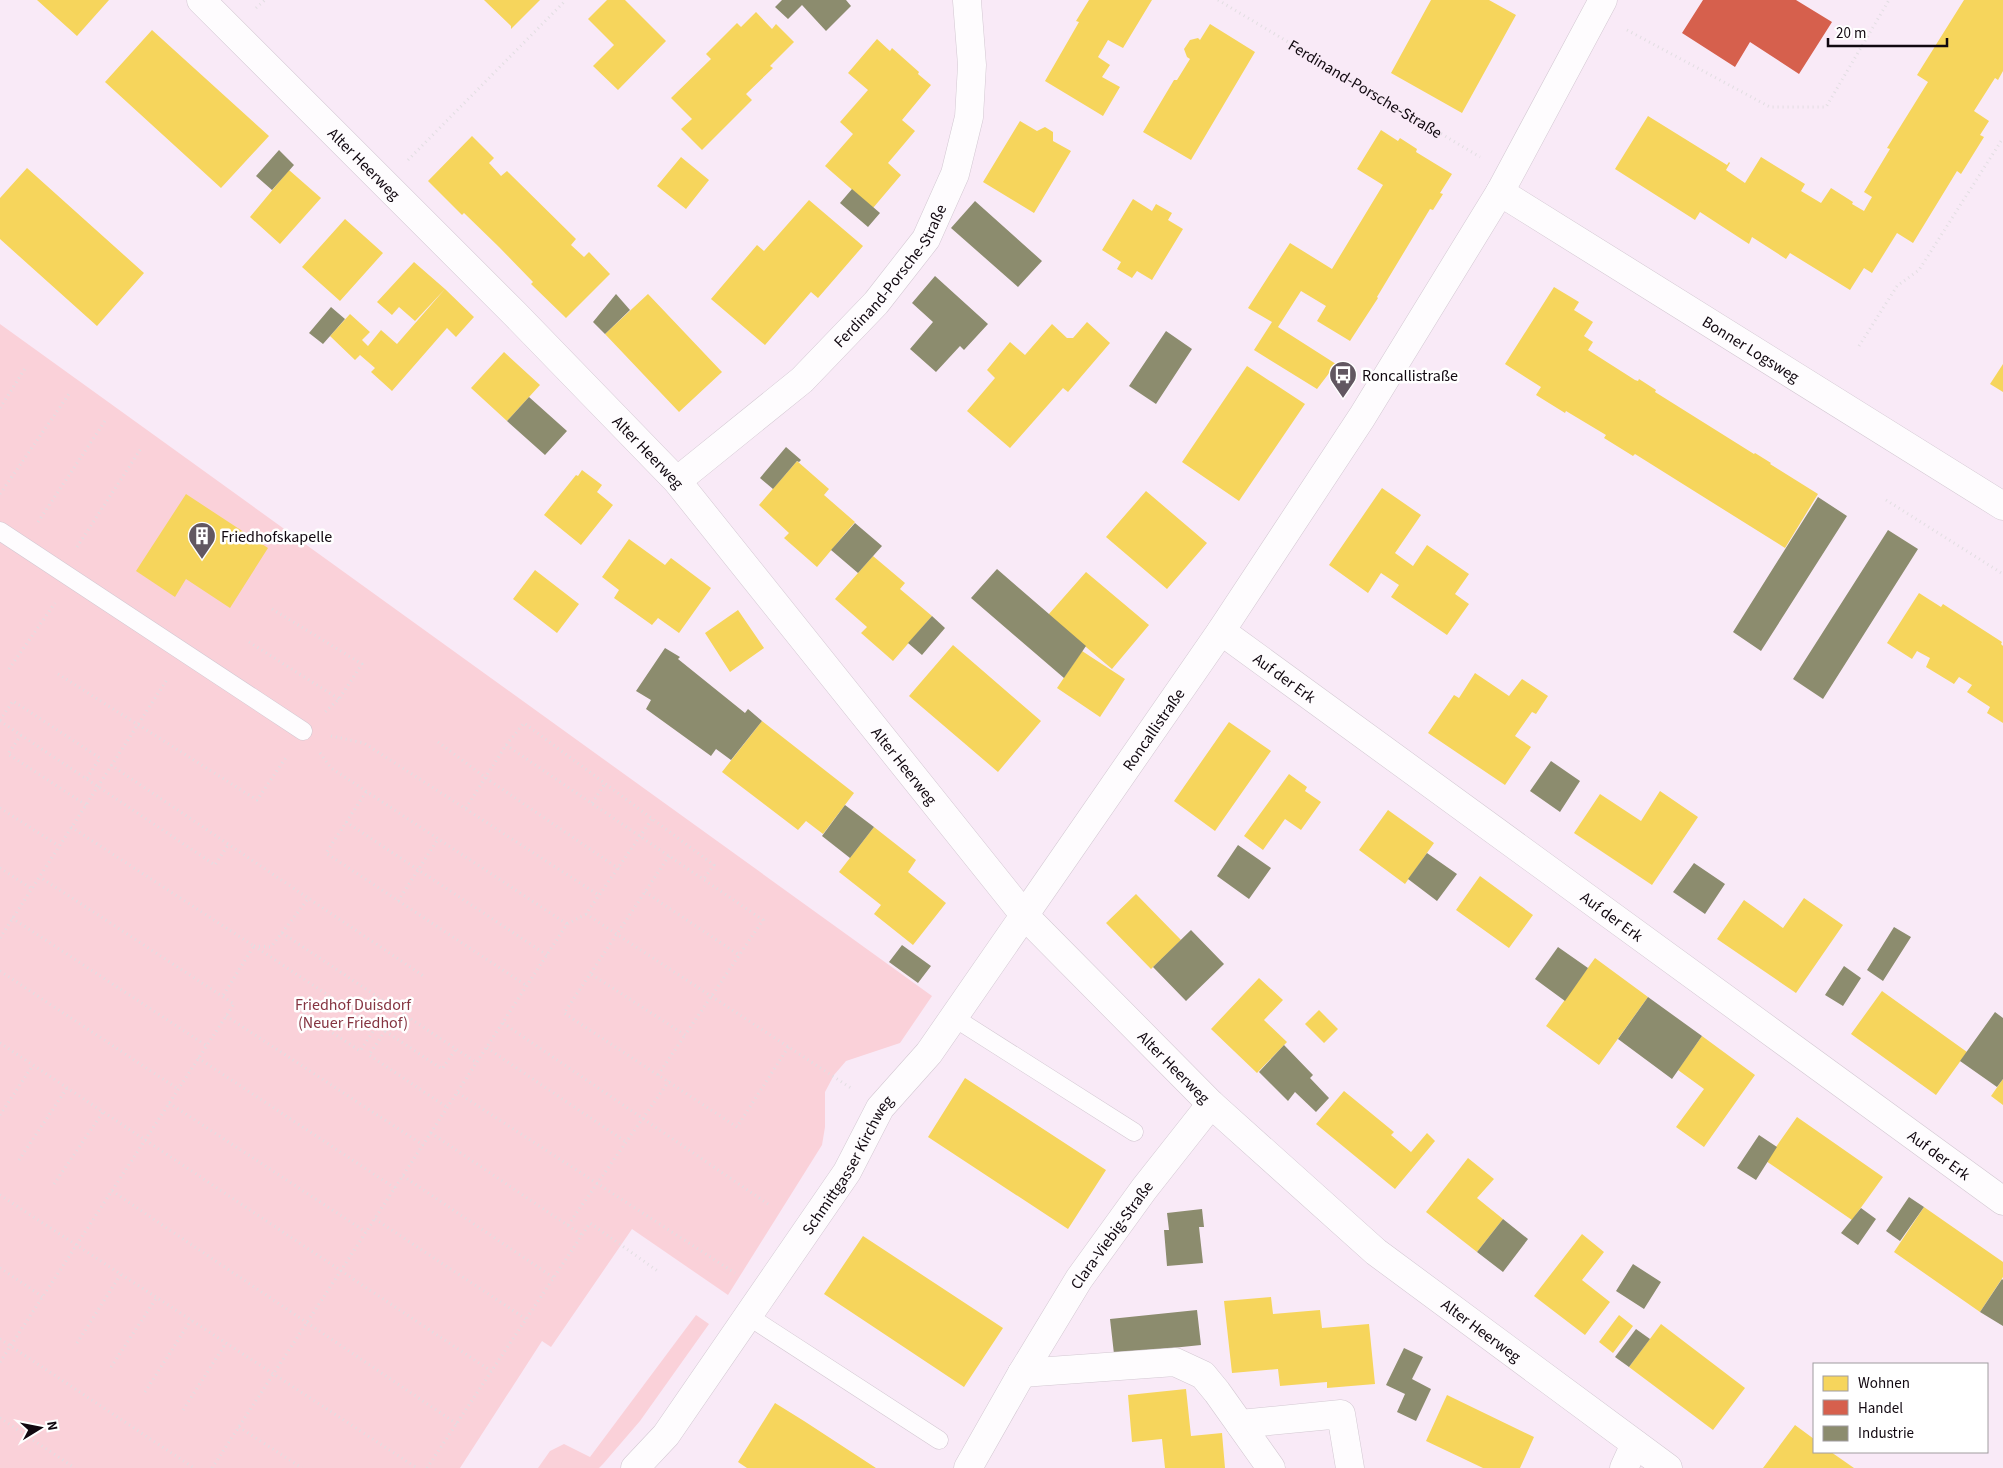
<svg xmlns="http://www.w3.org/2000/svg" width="2003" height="1468" font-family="'Source Sans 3',sans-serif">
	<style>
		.green { fill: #fad1d9 }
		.homes { fill: #f6d55c }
		.shops { fill: #d6604d }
		.industry { fill: #8c8c6e }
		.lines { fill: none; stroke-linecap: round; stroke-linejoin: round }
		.lane-casing { stroke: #d3c8d2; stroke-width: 19 }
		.street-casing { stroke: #d3c8d2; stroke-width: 29 }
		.path { stroke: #e2dee2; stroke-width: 3; stroke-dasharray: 1 4; stroke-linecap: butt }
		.lane { stroke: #fefcfe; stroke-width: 18 }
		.street { stroke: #fefcfe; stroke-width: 28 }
		.labels { text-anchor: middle; stroke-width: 5; stroke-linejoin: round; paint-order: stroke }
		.street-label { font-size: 16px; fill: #110810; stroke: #fff }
		.poi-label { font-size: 16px; fill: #110810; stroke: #fff; text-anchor: start }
		.park-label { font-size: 16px; fill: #853440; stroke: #fff }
	</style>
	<rect width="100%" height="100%" fill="#f9eaf7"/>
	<path class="green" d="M0 324 932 996 900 1043 846 1061 834 1075 825 1092V1127L822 1145 728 1295 632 1229 551 1347 542 1341 460 1468H0Z
		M696 1315 709 1324 640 1421 603 1464 599 1468H538L550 1451 564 1444 590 1457Z"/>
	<path class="homes" d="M37 0H109L77 36Z
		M484 0H540L511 29V26Z
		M607 0H625L666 41 618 90 593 66 614 45 588 19Z
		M1089 0H1152L1123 48 1108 40 1098 57 1110 65 1102 77 1120 87 1103 116 1045 81 1079 22 1076 21Z
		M1431 0H1489L1516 15 1462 113 1391 73Z
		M1964 0H2003V71L1998 80 1995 78 1974 111 1989 121 1980 135 1984 137 1961 174 1957 171 1913 243 1897 233 1872 273 1864 268 1850 290 1790 253 1786 259 1752 237 1749 244 1700 212 1695 220 1615 169 1648 116 1727 165 1729 162 1730 163 1726 170 1745 183 1761 157 1805 184 1801 191 1821 203 1831 188 1853 202 1852 204 1864 211 1872 197 1864 192 1890 149 1887 148 1928 82 1917 75Z
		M756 12 772 29 776 24 794 42 770 66 773 68 746 94 752 100 702 150 681 129 692 119 671 98 711 59 706 54 737 23 741 27Z
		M1210 24 1255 52 1191 160 1143 132 1174 80H1177L1190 59 1187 57 1184 49 1190 40 1198 38 1200 40Z
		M152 30 269 136 221 188 105 82Z
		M877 39 890 51 892 48 919 72 918 74 931 85 902 120 915 131 888 163 901 175 873 208 825 166 853 134 840 122 868 90 848 73Z
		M1020 121 1037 131 1045 127 1053 132V141L1071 151 1034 213 983 182Z
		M1381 130 1398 141 1400 138 1417 149 1416 152 1452 174 1440 193 1443 194 1433 210 1430 209 1377 297 1378 298 1350 341 1317 321 1326 306 1301 291 1278 327 1336 364 1317 389 1254 350 1272 322 1248 308 1290 243 1332 269 1383 185 1357 169Z
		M472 136 494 158 489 163 501 176 507 171 576 239 571 245 584 257 589 252 610 274 566 318 531 284 533 282 499 247 464 213 462 215 428 181Z
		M681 157 709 180 686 209 657 186Z
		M27 168 144 273 97 326 0 239V198Z
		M289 170 321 198 280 244 250 217Z
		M1133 199 1152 211 1156 204 1172 213 1168 220 1183 229 1152 280 1137 271 1132 278 1117 269 1121 262 1102 250Z
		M809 200 863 246 818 298 811 292 765 345 711 299 757 245 764 251Z
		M345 219 383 253 340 301 302 267Z
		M414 262 445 289 415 321 399 307 392 315 377 302Z
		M1554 287 1579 302 1574 310 1593 322 1584 336 1593 342 1588 350 1635 380 1638 381 1639 379 1656 390 1655 392 1754 454 1755 453 1771 463 1770 464 1818 494 1785 548 1635 454 1633 456 1604 438 1606 435 1566 411 1565 413 1536 395 1541 387 1505 364Z
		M445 289 474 317 456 337 447 328 392 391 371 372 375 368 360 355 355 360 330 336 350 314 370 332 362 340 368 346 381 330 397 344Z
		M648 294 722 372 679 412 605 334Z
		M1087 322 1110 343 1068 392 1063 388 1010 448 967 411 995 378 987 370 1010 342 1025 355 1052 324 1067 338H1073Z
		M504 352 540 385 507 421 471 388Z
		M2003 364V392L1990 384Z
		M1247 366 1305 404 1239 501 1182 462Z
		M797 461 829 489 824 495 855 522 817 567 784 538 789 533 759 505Z
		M582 470 602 485 597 492 613 505 581 545 544 515 576 475 578 476Z
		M1382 488 1421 515 1395 553 1413 566 1427 545 1469 574 1455 594 1469 604 1447 635 1391 597 1399 585 1381 573 1368 593 1329 565Z
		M1146 491 1207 543 1167 589 1106 537Z
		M186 494 268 548 230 608 186 579 175 597 136 571Z
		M629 539 665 565 671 558 711 588 679 633 658 618 652 625 614 598 619 590 602 577Z
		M873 556 905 583 900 589 932 616 893 661 861 633 867 627 835 599Z
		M535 570 579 604 557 633 513 599Z
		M1086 572 1149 625 1112 669 1048 615Z
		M1919 593 1941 607 1943 604 2002 642 2001 644 2003 646V723L1987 713 1990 707 1967 692 1972 685 1959 677 1954 684 1926 667 1930 658 1917 651 1912 659 1887 643Z
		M738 610 764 648 730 672 705 633Z
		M953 645 1041 721 998 772 909 696Z
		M1082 651 1125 679 1100 717 1057 688Z
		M1475 673 1509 696 1522 679 1548 696 1536 714 1532 712 1515 736 1531 747 1505 785 1428 733 1454 695 1459 698Z
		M762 721 854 793 823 834 806 821 798 830 722 772Z
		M1229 722 1271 751 1215 831 1174 801Z
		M1289 774 1307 787 1305 791 1321 802 1301 830 1285 819 1263 850 1244 836Z
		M1660 791 1698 817 1652 885 1574 833 1600 794 1641 821Z
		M1388 810 1434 843 1405 884 1359 850Z
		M874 827 916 860 908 872 946 903 913 945 874 914 881 905 839 872Z
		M1480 876 1533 915 1509 948 1456 910Z
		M1136 894 1181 940 1151 969 1106 923Z
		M1804 898 1843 925 1796 993 1717 939 1744 900 1783 928Z
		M1595 958 1648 997 1599 1065 1546 1026Z
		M1259 978 1283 1000 1264 1020 1287 1042 1257 1073 1211 1029Z
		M1882 991 1967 1052 1936 1095 1851 1034Z
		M1319 1010 1338 1029 1324 1043 1305 1024Z
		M1702 1036 1755 1075 1704 1147 1676 1127 1704 1089 1678 1070Z
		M965 1078 1106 1170 1068 1229 928 1137Z
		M2003 1079V1105L1991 1096Z
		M1344 1091 1394 1132 1391 1135 1411 1152 1427 1133 1435 1141 1395 1189 1316 1124Z
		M1797 1117 1883 1177 1852 1220 1766 1161Z
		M1468 1158 1494 1179 1477 1198 1503 1219 1477 1252 1426 1212Z
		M1924 1207 2003 1262V1277L1980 1312 1894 1252Z
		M1582 1234 1604 1252 1582 1280 1610 1302 1585 1335 1534 1296Z
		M863 1236 1003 1328 964 1387 824 1294Z
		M1271 1297 1273 1314 1320 1310 1322 1328 1369 1324 1375 1384 1327 1388V1382L1280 1386 1278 1369 1232 1373 1224 1301Z
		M1619 1315 1633 1326 1613 1353 1599 1342Z
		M1661 1324 1745 1388 1713 1430 1629 1367Z
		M1186 1389 1191 1436 1222 1433 1225 1468H1165L1162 1439 1132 1442 1128 1395Z
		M1447 1395 1534 1437 1520 1468H1483L1426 1441Z
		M775 1403 804 1421 876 1468H747L738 1462Z
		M1795 1425 1814 1439V1452H1831L1854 1468H1763Z"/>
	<path class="shops" d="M1703 0H1796L1832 22 1799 74 1750 42 1735 67 1682 33Z"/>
	<path class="industry" d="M782 0H846L851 6 826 31 802 5 788 19 775 7Z
		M279 150 294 165 272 190 256 176Z
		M852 189 880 213 868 227 840 203Z
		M975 201 1042 261 1018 287 951 228Z
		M935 276 988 324 964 350 960 346 936 372 910 349 933 322 912 303Z
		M616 294 630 310 605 334 593 322Z
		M331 307 345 319 323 344 309 333Z
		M1166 331 1192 349 1156 404 1129 386Z
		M529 397 567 431 545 455 507 421Z
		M786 447 801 460 799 462 797 461 773 489 760 478Z
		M1818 497 1847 516 1761 651 1733 632Z
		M855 523 882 546 858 573 831 550Z
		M1888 530 1918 549 1823 699 1793 679Z
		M997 569 1086 646 1064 678 971 598Z
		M932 616 945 628 922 655 908 643Z
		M665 648 680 657 678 659 745 713 748 709 762 721 731 760 716 749 711 756 646 709 651 700 636 691Z
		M1551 761 1580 781 1560 812 1530 791Z
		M845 805 874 827 850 858 822 836Z
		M1238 845 1271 868 1249 899 1217 876Z
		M1427 853 1457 874 1437 901 1408 879Z
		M1694 863 1725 884 1705 914 1673 892Z
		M1894 927 1911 937 1883 981 1867 970Z
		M1191 930 1224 964 1186 1001 1153 967Z
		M902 945 931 966 918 983 889 962Z
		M1558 947 1588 968 1565 1001 1535 979Z
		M1844 966 1861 978 1843 1006 1825 995Z
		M1648 997 1702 1036 1672 1079 1618 1039Z
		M1995 1012 2003 1018V1079L1997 1087 1960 1061Z
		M1284 1045 1313 1075 1310 1078 1329 1098 1316 1112 1295 1092 1288 1101 1259 1072Z
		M1759 1135 1777 1147 1756 1180 1737 1168Z
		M1909 1197 1924 1207 1900 1241 1886 1231Z
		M1861 1208 1876 1219 1858 1245 1841 1233Z
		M1202 1209 1204 1227H1199L1203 1263 1167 1266 1164 1230H1169L1167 1213Z
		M1503 1219 1528 1239 1503 1272 1477 1252Z
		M1633 1264 1661 1282 1644 1309 1616 1291Z
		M2002 1279 2003 1280V1326L1980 1312Z
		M1197 1310 1201 1345 1114 1354 1110 1319Z
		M1636 1329 1650 1339 1629 1367 1615 1357Z
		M1404 1348 1423 1357 1412 1379 1431 1389 1416 1421 1397 1412 1405 1394 1386 1385Z"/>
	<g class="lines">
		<defs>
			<path id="lane" d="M0 531 303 731
				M953 1017 1134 1132
				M748 1316 939 1440"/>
			<g id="street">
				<path id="s2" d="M201 0 515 314 677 481 1025 916 1211 1104 1376 1252 1668 1468"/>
				<path id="s3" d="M1500 192 2003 506"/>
				<path id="s4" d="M677 481 802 380 876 303 926 239 955 174 969 117 972 65 967 1"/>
				<path id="s5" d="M1221 631 2003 1201"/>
				<path d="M1022 1373 1175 1362 1203 1375 1217 1392 1271 1468"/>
				<path d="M1240 1424 1341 1414 1350 1468"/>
				<path id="s6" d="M635 1468 666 1435 847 1172 880 1108 929 1053 1221 631 1362 417 1500 192 1603 0"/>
				<path id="s7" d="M968 1468 1022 1373 1079 1279 1144 1189 1211 1104"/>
				<path d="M1624 1468 1635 1444"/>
			</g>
		</defs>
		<use href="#lane" class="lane-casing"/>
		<use href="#street" class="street-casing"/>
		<g class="path">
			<path id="s1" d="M1218 0 1480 157"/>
			<path d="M256 8 265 0"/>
			<path d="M1627 30 1770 107H1826L1889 0"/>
			<path d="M408 160 566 0"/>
			<path d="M1859 346 1897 286 1919 270 2003 138"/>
			<path d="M0 408 26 367"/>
			<path d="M0 494 69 394"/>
			<path d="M1886 500 2003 574"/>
			<path d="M38 522 107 418"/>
			<path d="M77 547 142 447"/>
			<path d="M272 609 362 664 339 699 325 712"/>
			<path d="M249 642 339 699"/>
			<path d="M9 669 55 603"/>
			<path d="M58 674 257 800 287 756"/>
			<path d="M0 720 13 701 100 758 87 778"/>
			<path d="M0 721 215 865 228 845"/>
			<path d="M21 735 8 754 86 805"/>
			<path d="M331 736 364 743 600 896"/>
			<path d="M438 742 486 778 619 869"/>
			<path d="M506 745 763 920 685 1035 591 974"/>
			<path d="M320 753 331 768 567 924"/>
			<path d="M111 765 425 977"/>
			<path d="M366 792 326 853 527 986"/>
			<path d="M592 803 605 784"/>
			<path d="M0 808 59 846"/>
			<path d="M466 808 506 745 524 723 714 865 703 880"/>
			<path d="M346 822 547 955"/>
			<path d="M71 827 254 946 222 997"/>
			<path d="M669 856 564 1013 737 1127 789 1046"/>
			<path d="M0 868 32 889"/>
			<path d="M645 892 739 955"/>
			<path d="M398 901 438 839"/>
			<path d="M586 914 851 1088"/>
			<path d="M12 918 207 1046"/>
			<path d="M282 933 477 1063"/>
			<path d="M0 938 168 678"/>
			<path d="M254 946 376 1027"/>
			<path d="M254 946 271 947 308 899"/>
			<path d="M0 971 178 1089"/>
			<path d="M295 1008 360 1051 391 1005"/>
			<path d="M398 1010 385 1031 442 1069 456 1049"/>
			<path d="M226 1016 423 1145"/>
			<path d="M503 1023 768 1204"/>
			<path d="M385 1031 369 1055 448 1108"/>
			<path d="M0 1043 491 1371"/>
			<path d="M487 1048 626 1142"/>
			<path d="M198 1058 395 1188"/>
			<path d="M658 1075 685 1035"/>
			<path d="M458 1093 735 1273"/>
			<path d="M169 1103 366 1232"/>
			<path d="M0 1115 33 1065"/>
			<path d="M431 1133 582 1235"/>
			<path d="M19 1160 67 1088"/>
			<path d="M403 1176 554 1278"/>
			<path d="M54 1184 103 1112"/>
			<path d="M112 1191 457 1424"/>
			<path d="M0 1195 417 1468"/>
			<path d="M375 1219 526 1319"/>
			<path d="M568 1225 669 1081"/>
			<path d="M0 1268 43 1297"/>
			<path d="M0 1339 194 1468"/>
			<path d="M77 1343 121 1274"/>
			<path d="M0 1362 234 1004 40 877"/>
			<path d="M111 1367 157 1297"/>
			<path d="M145 1392 191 1320"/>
			<path d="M183 1410 226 1343"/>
			<path d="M0 1418 75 1468"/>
			<path d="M239 1427 302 1468"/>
			<path d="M212 1468 567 924 586 914 652 819"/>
			<path d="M427 1468 590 1223 659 1272"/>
		</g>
		<use href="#lane" class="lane"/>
		<use href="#street" class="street"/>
	</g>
	<defs>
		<symbol id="bus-pin" viewBox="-11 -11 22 30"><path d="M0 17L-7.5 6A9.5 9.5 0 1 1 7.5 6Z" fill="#625761" stroke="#fff"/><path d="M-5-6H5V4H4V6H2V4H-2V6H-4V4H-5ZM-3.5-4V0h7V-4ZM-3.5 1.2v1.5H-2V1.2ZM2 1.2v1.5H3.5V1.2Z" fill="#fff"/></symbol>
		<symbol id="building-pin" viewBox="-11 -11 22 30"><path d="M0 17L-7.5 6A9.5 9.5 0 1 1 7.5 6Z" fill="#625761" stroke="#fff"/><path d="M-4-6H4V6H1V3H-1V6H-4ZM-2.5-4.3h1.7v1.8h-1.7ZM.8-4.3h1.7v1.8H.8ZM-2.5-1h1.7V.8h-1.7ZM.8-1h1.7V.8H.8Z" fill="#fff"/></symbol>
	</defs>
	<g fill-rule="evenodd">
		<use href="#bus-pin" x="1327" y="359" width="32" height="43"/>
		<use href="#building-pin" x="186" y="520" width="32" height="43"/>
	</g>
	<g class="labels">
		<g class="street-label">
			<text dy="6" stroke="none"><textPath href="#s1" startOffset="172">Ferdinand-Porsche-Straße</textPath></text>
			<text dy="6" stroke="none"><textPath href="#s2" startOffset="231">Alter Heerweg</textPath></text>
			<text dy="6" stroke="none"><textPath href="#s4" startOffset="298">Ferdinand-Porsche-Straße</textPath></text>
			<text dy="6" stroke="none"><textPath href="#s3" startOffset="296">Bonner Logsweg</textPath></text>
			<text dy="6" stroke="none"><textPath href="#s2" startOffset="636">Alter Heerweg</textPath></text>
			<text dy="6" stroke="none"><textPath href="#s5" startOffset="79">Auf der Erk</textPath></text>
			<text dy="6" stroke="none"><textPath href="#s6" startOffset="904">Roncallistraße</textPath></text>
			<text dy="6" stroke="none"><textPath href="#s2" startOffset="1041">Alter Heerweg</textPath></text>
			<text dy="6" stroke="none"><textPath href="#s5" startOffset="484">Auf der Erk</textPath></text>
			<text dy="6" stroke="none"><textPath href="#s2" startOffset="1446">Alter Heerweg</textPath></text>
			<text dy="6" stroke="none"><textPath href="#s5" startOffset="889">Auf der Erk</textPath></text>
			<text dy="6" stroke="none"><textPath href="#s6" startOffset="371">Schmittgasser Kirchweg</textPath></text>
			<text dy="6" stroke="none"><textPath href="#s7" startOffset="274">Clara-Viebig-Straße</textPath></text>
			<text dy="6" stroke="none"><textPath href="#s2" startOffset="1851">Alter Heerweg</textPath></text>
		</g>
		<g class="poi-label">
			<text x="1362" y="381">Roncallistraße</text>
			<text x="221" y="542">Friedhofskapelle</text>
		</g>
		<g class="park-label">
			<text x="353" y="1010">Friedhof Duisdorf<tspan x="353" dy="18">(Neuer Friedhof)</tspan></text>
		</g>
	</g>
	<rect x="1813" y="1363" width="175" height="90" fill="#ffffff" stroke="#a09c9f"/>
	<rect x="1823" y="1376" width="25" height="15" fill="#f6d55c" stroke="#a09c9f"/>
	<text x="1858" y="1388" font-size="15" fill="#110810">Wohnen</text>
	<rect x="1823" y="1400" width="25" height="15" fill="#d6604d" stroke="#a09c9f"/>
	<text x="1858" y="1413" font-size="15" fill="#110810">Handel</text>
	<rect x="1823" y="1426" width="25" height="15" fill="#8c8c6e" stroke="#a09c9f"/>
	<text x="1858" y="1438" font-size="15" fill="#110810">Industrie</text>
	<g transform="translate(40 1428) rotate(80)" stroke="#ffffff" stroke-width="4" paint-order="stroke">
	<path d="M0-4L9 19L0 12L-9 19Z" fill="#110810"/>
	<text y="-8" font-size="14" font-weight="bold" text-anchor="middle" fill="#110810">N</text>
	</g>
	<path d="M1828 38v8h119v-8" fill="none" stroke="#110810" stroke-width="2.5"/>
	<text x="1836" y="38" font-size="15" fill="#110810" stroke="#ffffff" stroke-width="4" paint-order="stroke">20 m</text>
</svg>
